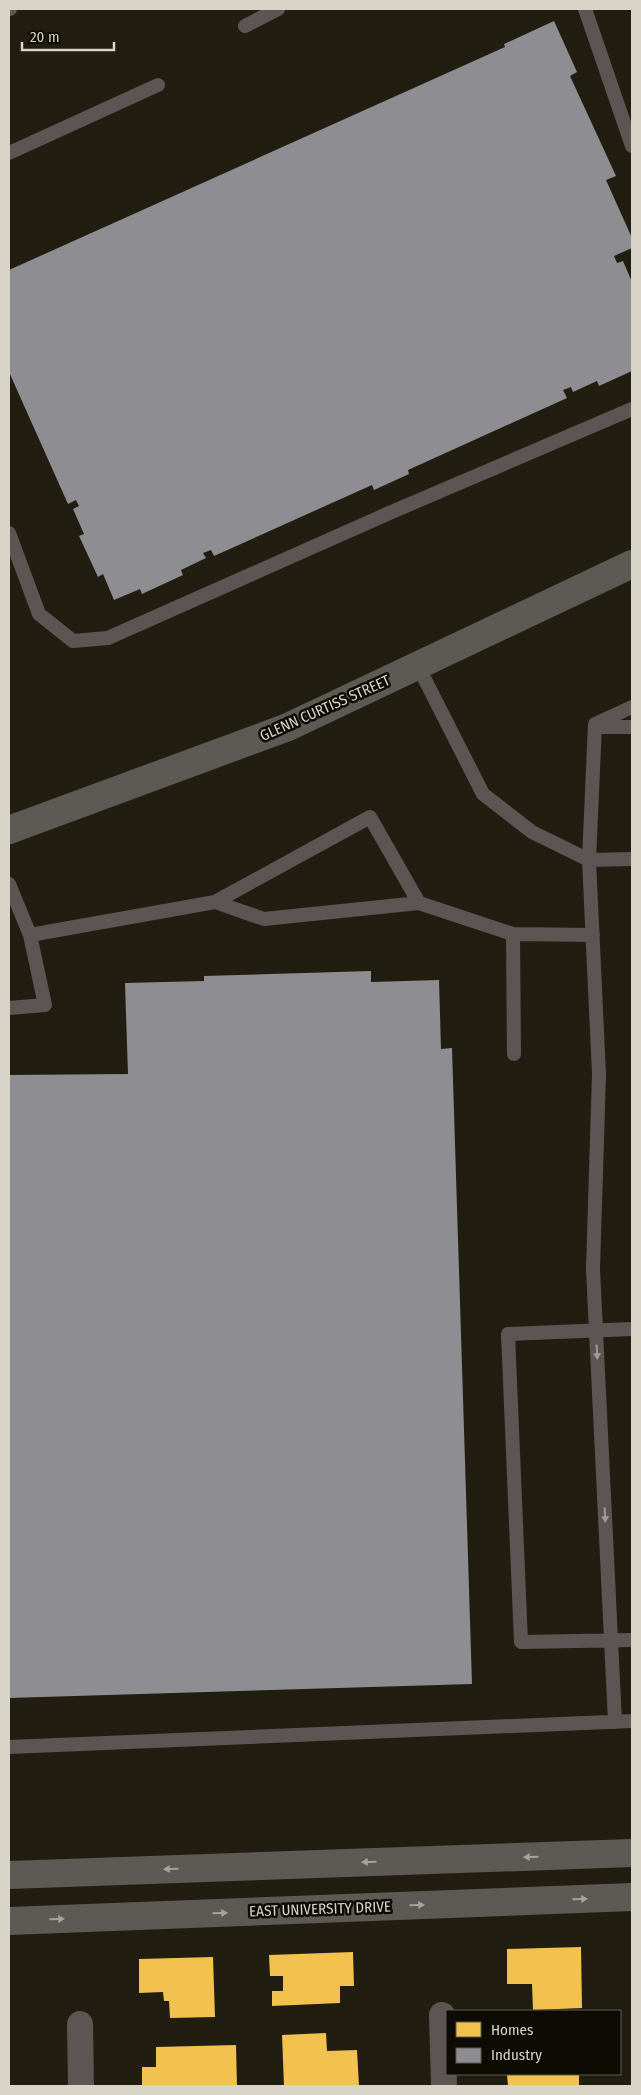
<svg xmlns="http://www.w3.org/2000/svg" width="641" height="2095" font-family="'Fira Sans Condensed',sans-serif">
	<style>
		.homes { fill: #f2c14e }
		.industry { fill: #8d8d92 }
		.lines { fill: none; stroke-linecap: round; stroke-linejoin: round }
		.lane { stroke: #5b5653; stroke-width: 14 }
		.street { stroke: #5b5653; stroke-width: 26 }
		.secondary { stroke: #5d5954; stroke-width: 28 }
		.oneway { fill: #a09b93 }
		.oneway2 { fill: #a7a399 }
		.labels { text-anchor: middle; stroke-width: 5; stroke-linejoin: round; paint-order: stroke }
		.street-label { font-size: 15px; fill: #d8d4c7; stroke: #0e0b04 }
	</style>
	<rect width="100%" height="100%" fill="#211e11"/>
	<path class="homes" d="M581 1947 582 2008 533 2010 532 1984H507V1949Z
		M353 1952 354 1986H340V2003L272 2006V1991H283V1976H270L269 1955Z
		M213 1957 215 2017 170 2018 169 2001H164L163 1992 139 1993V1959Z
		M326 2033 327 2051 357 2050 359 2086H284L282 2035Z
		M236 2045 237 2086H142V2067H156V2047Z
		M507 2074H579V2086H508Z"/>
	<path class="industry" d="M554 21 577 72 570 76 616 176 606 180 632 238V248L614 256 617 263 623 261 632 282V371L599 386 597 381 573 392 571 387 563 390 567 398 408 470 409 474 374 490 372 485 214 556 211 550 203 553 206 558 181 570 183 575 142 594 140 589 114 600 103 574 98 577 79 536 84 534 73 509 79 506 76 500 68 504 9 372V270L505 47 504 44Z
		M371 971V982L439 980 441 1049 452 1048 472 1684 9 1698V1075L128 1074 125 983 204 981V976Z"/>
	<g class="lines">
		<path class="lane" d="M9 9H10
			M585 9 632 146
			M245 26 278 9
			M9 153 158 85
			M9 533 39 614 73 641 108 638 387 514 632 409
			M418 666 483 794 532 832 589 860 599 1074 593 1269 615 1722
			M632 707 595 724 589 860 632 859
			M595 727H632
			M9 884 30 935 215 902 370 817 419 903 513 934 514 1054
			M215 902 264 919 419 903
			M513 934 593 935
			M9 1008 45 1005 30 935
			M632 1329 508 1334 521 1642 632 1640
			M9 1747 632 1721"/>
		<path class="street" d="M442 2015 444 2086
			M80 2024 81 2086"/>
		<path class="secondary" d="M9 830 288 727 632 564
			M9 1875 632 1853
			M9 1921 632 1897"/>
	</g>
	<defs><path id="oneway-solid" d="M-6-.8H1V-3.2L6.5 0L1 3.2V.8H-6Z" transform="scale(1.25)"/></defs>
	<g class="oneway">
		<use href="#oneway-solid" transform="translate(597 1352) rotate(87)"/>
		<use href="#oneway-solid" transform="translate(605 1515) rotate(87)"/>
	</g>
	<g class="oneway2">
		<use href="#oneway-solid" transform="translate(531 1857) rotate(178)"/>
		<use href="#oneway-solid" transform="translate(369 1862) rotate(178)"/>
		<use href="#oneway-solid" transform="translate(171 1869) rotate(178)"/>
		<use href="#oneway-solid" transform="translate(580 1899) rotate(-2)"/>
		<use href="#oneway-solid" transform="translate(417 1905) rotate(-2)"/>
		<use href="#oneway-solid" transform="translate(220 1913) rotate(-2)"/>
		<use href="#oneway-solid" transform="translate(57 1919) rotate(-2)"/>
	</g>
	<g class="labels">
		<g class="street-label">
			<text transform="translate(325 708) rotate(-24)" y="5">GLENN CURTISS STREET</text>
			<text transform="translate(320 1909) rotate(-2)" y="5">EAST UNIVERSITY DRIVE</text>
		</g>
	</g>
	<rect width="641" height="2095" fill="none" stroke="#d8d4c7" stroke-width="20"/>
	<rect x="446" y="2010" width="175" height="65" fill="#0e0b04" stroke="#5f5b52"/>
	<rect x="456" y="2022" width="25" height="15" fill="#f2c14e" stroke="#5f5b52"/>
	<text x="491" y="2035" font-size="15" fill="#d8d4c7">Homes</text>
	<rect x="456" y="2048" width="25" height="15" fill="#8d8d92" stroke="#5f5b52"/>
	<text x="491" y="2060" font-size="15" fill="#d8d4c7">Industry</text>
	<path d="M22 42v8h92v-8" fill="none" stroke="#d8d4c7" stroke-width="2.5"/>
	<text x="30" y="42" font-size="15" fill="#d8d4c7" stroke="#0e0b04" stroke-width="4" paint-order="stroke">20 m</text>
</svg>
